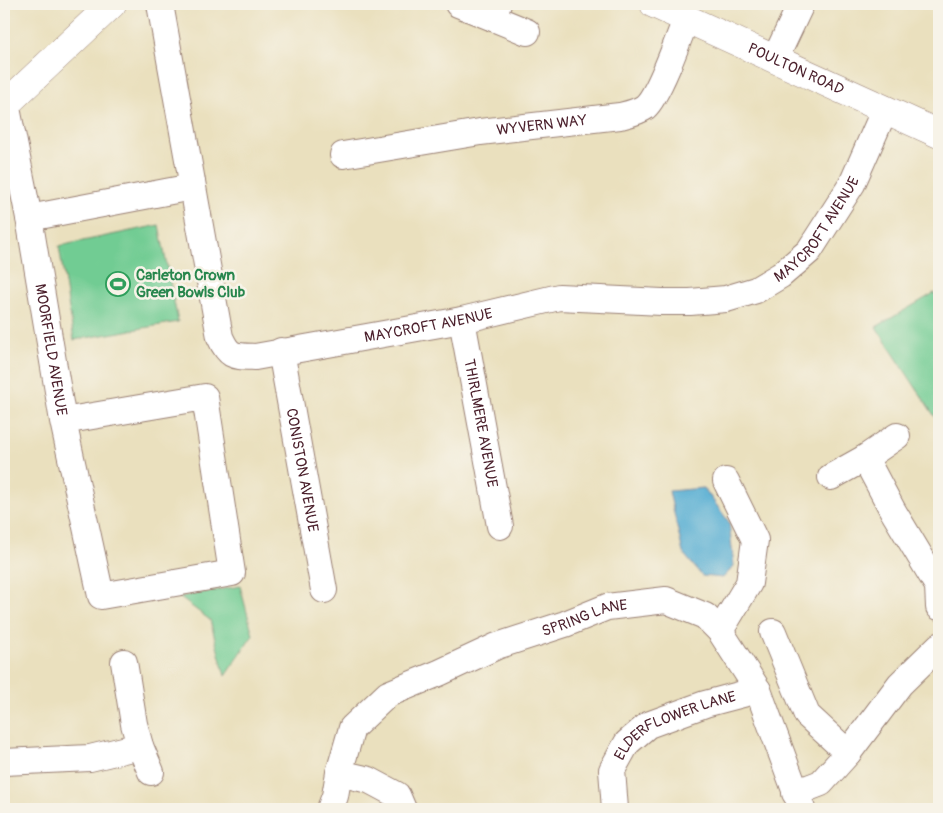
<svg xmlns="http://www.w3.org/2000/svg" width="943" height="813" font-family="Pangolin,sans-serif">
	<style>
		.green { fill: #71cc93; stroke: #5e765f }
		.water { fill: #56aed3; stroke: #50667f }
		.lines { fill: none; stroke-linecap: round; stroke-linejoin: round }
		.minor-casing { stroke: #9a8074; stroke-width: 28 }
		.major-casing { stroke: #9a8074; stroke-width: 29 }
		.minor { stroke: #fff; stroke-width: 26 }
		.major { stroke: #fff; stroke-width: 28 }
		.labels { text-anchor: middle; stroke-width: 5; stroke-linejoin: round; paint-order: stroke }
		.street-label { font-size: 15px; fill: #4a1f2b; stroke: #f7f3e8 }
		.leisure-label { font-size: 15px; font-weight: bold; fill: #27864d; stroke: #f7f3e8; text-anchor: start }
	</style>
	<rect width="100%" height="100%" fill="#f7f3e8"/>
	<filter id="ink" filterUnits="userSpaceOnUse"><feTurbulence type="fractalNoise" baseFrequency=".02" numOctaves="2"/><feDisplacementMap in="SourceGraphic" scale="10" xChannelSelector="R" yChannelSelector="G"/><feConvolveMatrix kernelMatrix="1 2 1 2 8 2 1 2 1" color-interpolation-filters="sRGB"/></filter>
	<filter id="wash" filterUnits="userSpaceOnUse"><feTurbulence type="fractalNoise" baseFrequency=".0096" numOctaves="4" result="noise"/><feDisplacementMap in="SourceGraphic" scale="20" xChannelSelector="R" yChannelSelector="G"/><feGaussianBlur stdDeviation="1.12" result="paint"/><feColorMatrix in="noise" values="0 0 0 0 0 0 0 0 0 0 0 0 0 0 0 0 0 1.4 0 .05"/><feComposite in="paint" operator="in"/></filter>
	<g filter="url(#wash)">
		<rect width="100%" height="100%" fill="#eae0be"/>
		<path class="green" d="M159 225 178 322 74 340 59 246Z
			M934 293 937 297 939 296V423L876 327Z
			M240 586 253 635 225 676 210 620 179 597Z"/>
		<path class="water" d="M704 488 729 522 734 566 723 578 702 576 683 553 669 491Z"/>
	</g>
	<g filter="url(#ink)">
		<g class="lines">
			<defs>
				<g id="minor">
					<path id="s1" d="M160 4 220 337C229 357 233 356 255 357L462 320 559 297 662 302H690L726 299 756 290 781 275 809 251 852 184 885 109"/>
					<path d="M458 4 493 18"/>
					<path d="M498 4 493 18 527 32"/>
					<path d="M775 59 801 4"/>
					<path id="s2" d="M6 103 29 218 63 421 101 596 232 573 205 397 63 421"/>
					<path id="s3" d="M343 155 480 132 620 116C628 114 638 112 645 107 658 96 679 38 686 19"/>
					<path d="M29 218 192 187"/>
					<path id="s4" d="M462 320 500 526"/>
					<path id="s5" d="M281 351 324 590"/>
					<path d="M865 458 893 511 938 586 939 607"/>
					<path d="M831 477 865 458 897 436"/>
					<path d="M720 631 749 583 755 540 726 481"/>
					<path d="M773 632 807 715 848 753"/>
					<path d="M124 662 134 724 140 746 151 772"/>
					<path d="M4 762 90 758 140 746"/>
					<path d="M339 773 369 780 397 795 403 809"/>
					<path d="M795 793 821 783 848 753 900 684 939 646"/>
					<path id="s6" d="M330 809 335 796 339 773 352 728 388 694 439 673 497 646 565 624 607 607 666 600 705 616 720 631 758 690 802 809"/>
					<path id="s7" d="M615 809 612 770 627 743 648 725 705 704 758 690"/>
				</g>
				<g id="major">
					<path id="s8" d="M654 4 939 134"/>
					<path d="M4 106 112 4"/>
				</g>
			</defs>
			<use href="#minor" class="minor-casing"/>
			<use href="#major" class="major-casing"/>
			<use href="#minor" class="minor"/>
			<use href="#major" class="major"/>
		</g>
	</g>
	<defs>
		<symbol id="stadium-ring" viewBox="-11 -11 22 22"><circle r="9.5" fill="#f7f3e8" stroke="#2e9e5b" stroke-width="1.5"/><path d="M0-5a6.5 5 0 1 0 0 10a6.5 5 0 1 0 0-10ZM-3.5-1.8h7v3.6h-7Z" fill="#2e9e5b"/></symbol>
	</defs>
	<g fill-rule="evenodd">
		<use href="#stadium-ring" x="104" y="270" width="28" height="28"/>
	</g>
	<g class="labels">
		<g class="street-label">
			<text dy="5" stroke="none"><textPath href="#s8" startOffset="156">POULTON ROAD</textPath></text>
			<text dy="5" stroke="none"><textPath href="#s3" startOffset="201">WYVERN WAY</textPath></text>
			<text dy="5" stroke="none"><textPath href="#s1" startOffset="979">MAYCROFT AVENUE</textPath></text>
			<text dy="5" stroke="none"><textPath href="#s1" startOffset="559">MAYCROFT AVENUE</textPath></text>
			<text dy="5" stroke="none"><textPath href="#s2" startOffset="251">MOORFIELD AVENUE</textPath></text>
			<text dy="5" stroke="none"><textPath href="#s4" startOffset="105">THIRLMERE AVENUE</textPath></text>
			<text dy="5" stroke="none"><textPath href="#s5" startOffset="121">CONISTON AVENUE</textPath></text>
			<text dy="5" stroke="none"><textPath href="#s6" startOffset="345">SPRING LANE</textPath></text>
			<text dy="5" stroke="none"><textPath href="#s7" startOffset="121">ELDERFLOWER LANE</textPath></text>
		</g>
		<g class="leisure-label">
			<text x="136" y="280">Carleton Crown<tspan x="136" dy="17">Green Bowls Club</tspan></text>
		</g>
	</g>
	<rect width="943" height="813" fill="none" stroke="#f7f3e8" stroke-width="20"/>
</svg>
